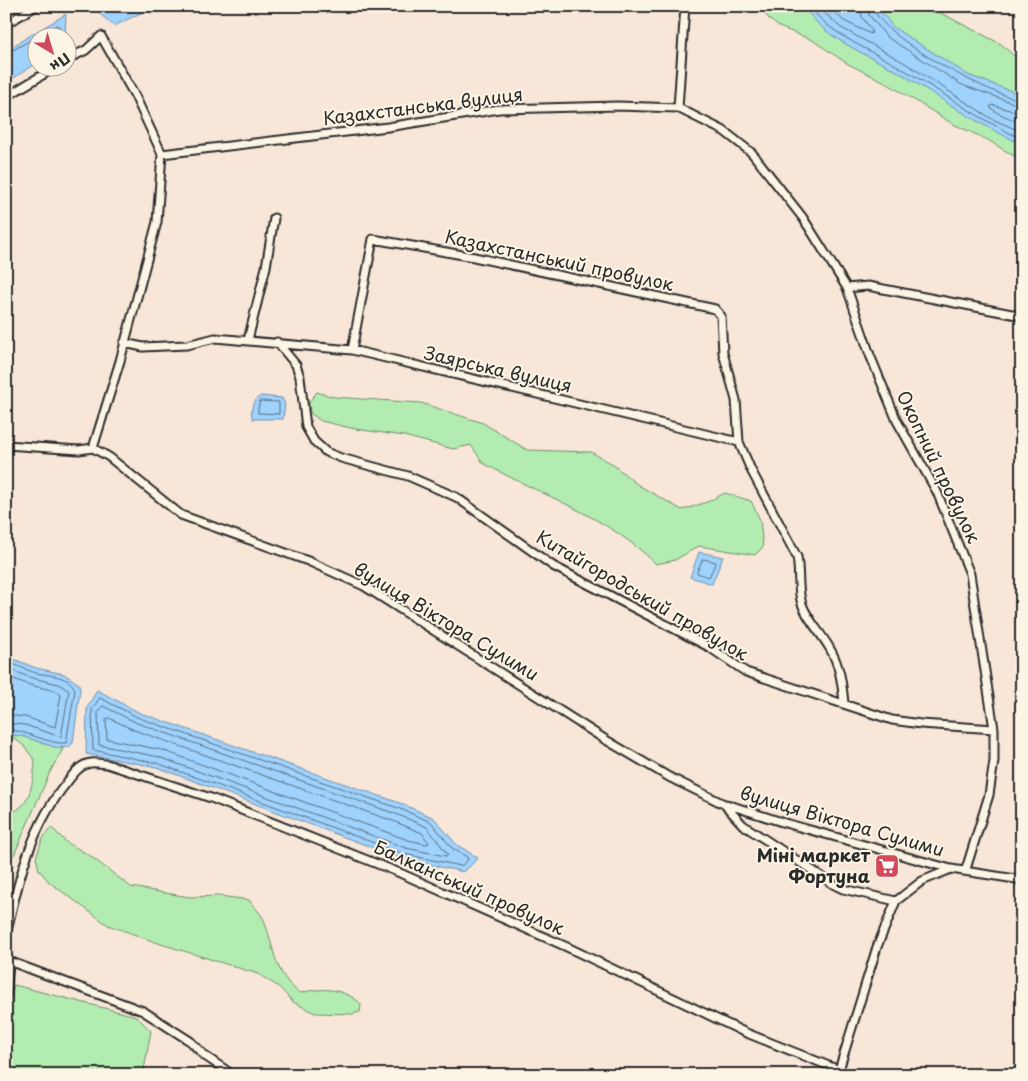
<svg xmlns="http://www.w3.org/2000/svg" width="1028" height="1081" font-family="'Playpen Sans',sans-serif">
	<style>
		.green { fill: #b3ecb0; stroke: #6f8c6e }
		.water { fill: #9fd2fd; stroke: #718fa9 }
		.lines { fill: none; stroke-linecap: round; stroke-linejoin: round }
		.shore { stroke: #596e7f; stroke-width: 1 }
		.street-casing { stroke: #2b2b2b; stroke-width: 11 }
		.street { stroke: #fcf5e5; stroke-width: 7 }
		.labels { text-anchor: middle; stroke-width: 4; stroke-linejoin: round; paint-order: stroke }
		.street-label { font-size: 18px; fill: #2b2b2b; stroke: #fcf5e5 }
		.poi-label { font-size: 18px; font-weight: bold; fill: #2b2b2b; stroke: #fcf5e5; text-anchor: end }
	</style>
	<rect width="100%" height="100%" fill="#f8e7d8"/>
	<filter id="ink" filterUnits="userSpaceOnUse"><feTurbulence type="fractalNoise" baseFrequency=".02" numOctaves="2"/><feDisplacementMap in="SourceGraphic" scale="10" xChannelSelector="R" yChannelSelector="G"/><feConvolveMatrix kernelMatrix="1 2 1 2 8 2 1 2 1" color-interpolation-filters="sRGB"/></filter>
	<g filter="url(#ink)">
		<path class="green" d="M760 6H927L1001 44 1022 63V161L988 140 953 124 883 81 848 64 812 40 779 27 769 19Z
			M317 392 334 397 421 403 483 423 527 450 591 452 611 463 638 485 682 510 707 502 725 493 751 501 760 520 763 547 755 555 699 546 675 560 656 564C606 515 542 496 483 463L471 445 453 449 404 436 355 429 321 421 310 413 309 402Z
			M9 734 22 736 63 749 50 772 14 855H6V814C31 810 33 782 35 761L24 746Z
			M51 827 66 842 89 855 131 887 189 897 220 896 249 900C253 906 260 912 263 918 275 946 272 973 300 993 322 987 344 988 361 1004L360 1012 353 1014 315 1013 293 1002 279 987 258 974 161 944 108 925 49 882 39 870 36 858 42 840Z
			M14 985 136 1016 151 1031 143 1075H6L7 1013Z"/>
		<path class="water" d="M98 6H155L114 26 101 15Z
			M804 6H877L893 27 968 75 1022 95V144C978 125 941 98 900 73 868 54 824 40 804 6Z
			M66 14 65 37 38 38 37 63 6 83V50Z
			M261 396 282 398 285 404 283 419H253C249 412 253 399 261 396Z
			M699 552 723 557 712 584 690 577Z
			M6 656 36 668 64 674 79 684 80 690 73 743 69 747 57 748 22 736 6 734Z
			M97 690 140 713 400 803 434 818 456 844 478 858 464 872 403 859 156 767 86 754 87 708Z"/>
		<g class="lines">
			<path class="shore" d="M810 6C827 34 873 51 901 68 941 91 978 119 1022 139
				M817 6 840 27 905 63 992 119 1022 132
				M828 6 844 21 871 34 872 31 862 17 860 6
				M867 6 869 15 887 37 962 85 1022 106
				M873 6C876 35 993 97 1022 100
				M6 54 57 25 60 27V38
				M1022 114 993 105 990 107 996 112 1022 124
				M260 401 279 402V414L258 413Z
				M703 559 716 562 709 577 697 573Z
				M6 662C15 664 24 669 33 672 45 676 70 674 75 690L66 743C51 745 24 730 6 729
				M6 668 32 678 59 684 69 691 61 737 25 725 6 723
				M6 676 30 685 56 691 61 695 55 727 25 717 6 715
				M100 698 139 718 398 808 431 822 452 848 467 857 468 860 461 866 404 854 157 763 93 750 92 710Z
				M103 706 137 723 396 814 427 827 448 855 445 856 406 848 159 757 99 745 98 712Z
				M109 718 134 730 393 821 422 833 429 843 426 844 408 840 162 750 107 739 106 720Z"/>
			<defs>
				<path id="street" d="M6 24 36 6
					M68 59 86 50 101 36 135 96 162 154 388 127 499 109 618 106 678 108 724 131 752 153 803 218 847 288 870 355 897 421 937 492 970 574 994 729V761L989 795 966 869
					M6 97 54 68
					M678 108 685 6
					M847 288 868 286 1022 316
					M248 340 266 267 274 218
					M277 342 296 365 300 377 306 427 314 441 326 452 341 458 408 476 456 497 553 566 709 647 746 672 892 720 921 724 994 729
					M124 343 143 347 187 345 215 338 352 350 739 442
					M352 350 373 239 474 257 715 309 721 316 723 353 736 400 739 442 751 470 797 557C800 573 797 589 802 604 807 619 821 633 829 647 840 665 842 683 844 703
					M6 445 79 450 93 448 109 457 181 515 308 561 364 586 606 740 669 777 724 804 743 825 833 884 843 889 896 901 922 881 951 869 1022 880
					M93 448 120 361 157 222 162 154
					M726 804 785 823 951 869
					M6 936C18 880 31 826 68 781 74 773 81 764 91 763 96 762 102 764 107 764L211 798 400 873 567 947 744 1032 839 1070
					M6 960 143 1011 190 1041 205 1056 233 1075
					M6 998 9 963
					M838 1073 877 947 896 901"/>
			</defs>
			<use href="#street" class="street-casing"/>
			<use href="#street" class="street"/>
		</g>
	</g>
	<defs>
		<symbol id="supermarket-square" viewBox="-11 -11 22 22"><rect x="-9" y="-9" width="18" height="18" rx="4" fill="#d1495b" stroke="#fcf5e5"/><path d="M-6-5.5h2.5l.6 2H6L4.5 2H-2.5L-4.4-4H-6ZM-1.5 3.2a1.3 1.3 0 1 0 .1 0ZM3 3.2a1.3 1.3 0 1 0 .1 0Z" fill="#fff"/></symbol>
	</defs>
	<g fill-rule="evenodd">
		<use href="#supermarket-square" x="873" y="852" width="28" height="28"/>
	</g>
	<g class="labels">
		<g class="street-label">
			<text transform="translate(423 107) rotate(-7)" y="6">Казахстанська вулиця</text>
			<text transform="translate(559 261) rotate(12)" y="6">Казахстанський провулок</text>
			<text transform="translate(498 370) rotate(13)" y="6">Заярська вулиця</text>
			<text transform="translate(938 467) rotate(64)" y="6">Окопний провулок</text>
			<text transform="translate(642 596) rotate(30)" y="6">Китайгородський провулок</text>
			<text transform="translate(446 622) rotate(31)" y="6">вулиця Віктора Сулими</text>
			<text transform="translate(842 822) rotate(16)" y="6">вулиця Віктора Сулими</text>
			<text transform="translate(469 888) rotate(24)" y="6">Балканський провулок</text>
		</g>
		<g class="poi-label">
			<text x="870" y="862">Міні маркет<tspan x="870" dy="21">Фортуна</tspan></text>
		</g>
	</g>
	<rect width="1028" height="1081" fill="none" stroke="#fcf5e5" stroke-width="25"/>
	<rect x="12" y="12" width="1003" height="1056" fill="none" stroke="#2b2b2b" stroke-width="2" filter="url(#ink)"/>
	<g transform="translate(52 52) rotate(142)"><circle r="24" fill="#fcf5e5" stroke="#a8a49b"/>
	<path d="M0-4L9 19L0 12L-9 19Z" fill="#d1495b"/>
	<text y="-8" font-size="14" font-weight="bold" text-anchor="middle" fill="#2b2b2b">Пн</text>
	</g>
</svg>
